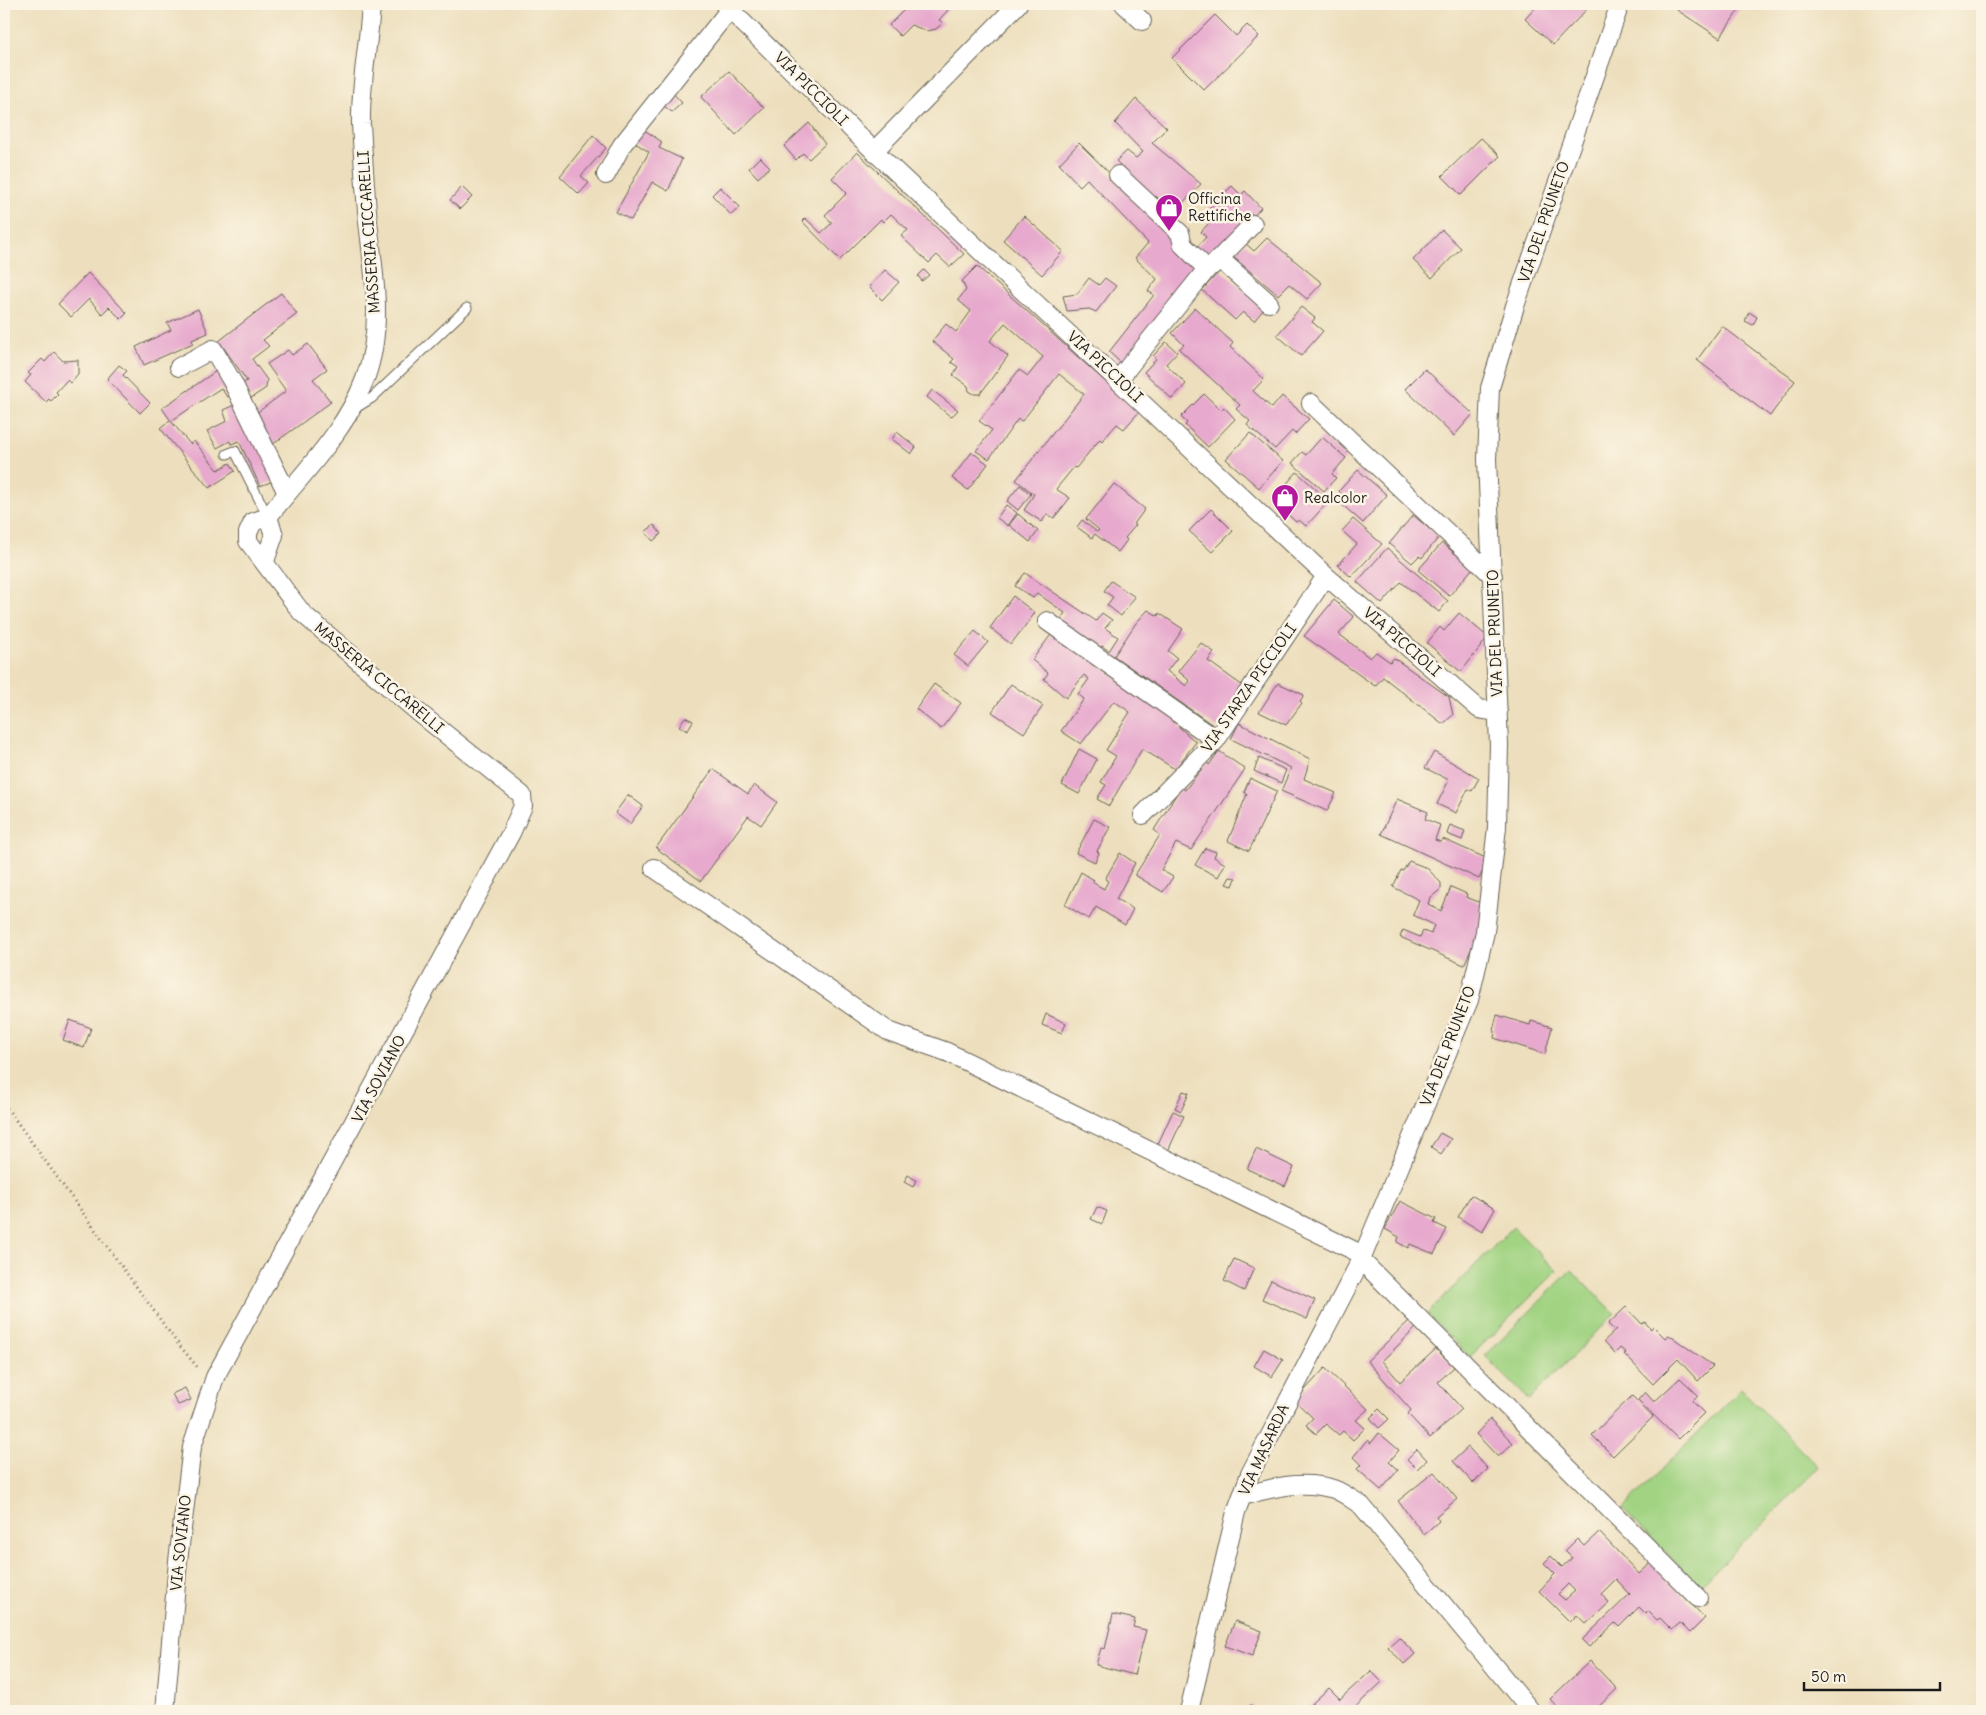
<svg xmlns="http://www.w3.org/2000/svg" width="1986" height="1715" font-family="Delius,sans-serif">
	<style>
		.green { fill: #a1d382; stroke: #5e784f }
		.building { fill: #e7a9cd; fill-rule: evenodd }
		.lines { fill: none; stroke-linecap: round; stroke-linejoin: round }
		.service-casing { stroke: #656054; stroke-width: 11 }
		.minor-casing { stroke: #656054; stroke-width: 20 }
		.path { stroke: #656054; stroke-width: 3; stroke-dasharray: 1 4; stroke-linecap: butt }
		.service { stroke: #fff; stroke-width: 9 }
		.minor { stroke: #fff; stroke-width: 18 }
		.labels { text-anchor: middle; stroke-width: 5; stroke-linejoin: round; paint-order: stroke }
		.street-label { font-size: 15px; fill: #1c1c1c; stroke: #fcf5e5 }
		.poi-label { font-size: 15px; fill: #1c1c1c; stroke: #fcf5e5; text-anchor: start }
	</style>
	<rect width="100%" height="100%" fill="#fcf5e5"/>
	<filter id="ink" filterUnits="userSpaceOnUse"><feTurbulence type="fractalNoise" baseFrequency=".02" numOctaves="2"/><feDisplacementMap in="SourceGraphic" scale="10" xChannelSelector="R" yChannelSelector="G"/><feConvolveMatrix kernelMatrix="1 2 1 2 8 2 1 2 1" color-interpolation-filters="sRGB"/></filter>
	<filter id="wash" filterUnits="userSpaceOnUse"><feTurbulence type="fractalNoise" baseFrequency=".0096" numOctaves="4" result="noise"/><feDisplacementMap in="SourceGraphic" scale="20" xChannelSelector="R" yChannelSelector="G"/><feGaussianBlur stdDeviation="1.12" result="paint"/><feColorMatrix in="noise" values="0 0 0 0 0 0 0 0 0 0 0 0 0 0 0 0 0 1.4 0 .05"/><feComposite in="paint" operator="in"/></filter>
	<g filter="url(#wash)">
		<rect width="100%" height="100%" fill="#eddfbd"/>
		<path class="green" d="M1513 1227 1557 1271 1470 1357 1427 1314Z
			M1571 1270 1615 1313 1529 1400 1485 1356Z
			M1741 1389 1819 1467 1700 1586 1622 1509Z"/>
		<g id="blocks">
			<path class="building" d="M910 4H940L948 10 939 20 943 23 936 29 927 31 911 25 900 36 889 25Z
				M1539 4H1582L1587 9 1553 45 1525 19Z
				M1681 4H1733L1740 8 1720 38 1677 10Z
				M1920 4H1932L1928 9Z
				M1215 15 1236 36 1247 25 1259 36 1204 90 1172 58Z
				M729 71 764 108 736 135 701 97Z
				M671 91 682 103 672 112 661 104Z
				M1136 99 1167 128 1152 143 1201 184 1173 213 1156 196 1153 198 1116 161 1127 151 1136 158 1143 152 1115 123Z
				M809 123 825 144 809 159 803 153 796 160 784 146Z
				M643 129 662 142 659 148 682 159 668 191 652 182 631 220 616 212 649 152 634 142Z
				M593 135 606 148 581 176 589 183 579 194 560 176Z
				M1481 138 1500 156 1461 195 1442 176Z
				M1079 143 1175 238 1172 241 1202 268 1121 363 1109 352 1154 295 1148 291 1157 279 1135 258 1148 243 1087 179 1080 186 1059 164Z
				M857 152 964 254 950 267 937 255 929 263 901 236 908 230 891 214 883 222 881 219 840 260 802 221 805 218 821 233 832 223 825 215 847 193 832 178Z
				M760 157 770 167 758 178 749 168Z
				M1232 186 1241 195 1245 191 1261 208 1210 261 1196 248 1206 237 1201 232 1215 216 1208 209Z
				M462 187 472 197 460 209 450 200Z
				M720 187 740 207 731 215 712 195Z
				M1024 216 1063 251 1042 275 1003 240Z
				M1442 230 1461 248 1432 278 1413 260Z
				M1267 238 1322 283 1307 299 1289 284 1278 295 1232 256 1245 243 1254 251Z
				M977 266 1139 412 1124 429 1117 424 1102 441 1100 439 1076 468 1074 467 1056 489 1070 498 1054 518 1047 514 1042 522 1024 510 1034 494 1016 480 1084 394 1059 374 1022 421 1018 419 989 459 976 451 992 430 979 421 1019 370 1028 376 1043 357 1005 323 990 341 1008 356 980 394H974L969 391 968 386 953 375 958 367 951 362 954 359 932 341 946 324 956 332 971 311 958 300 966 290 962 281Z
				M885 270 899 282 882 300 869 287Z
				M924 270 929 275 922 281 918 276Z
				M1221 270 1264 309 1254 321 1243 312 1235 320 1202 290Z
				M88 273 127 313 121 319 109 307 102 314 89 299 71 317 58 304Z
				M1089 278 1099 285 1105 278 1116 286 1096 312 1089 309 1067 311 1063 296 1077 294Z
				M281 293 297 314 263 340 269 346 252 359 267 380 266 388 251 398 241 384 247 381 219 341Z
				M1301 307 1315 318 1312 322 1323 331 1301 356 1277 335Z
				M1195 308 1233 343 1230 347 1264 379 1253 391 1272 408 1282 396 1309 419 1295 434 1292 431 1275 449 1247 425 1250 421 1236 409 1240 405 1179 349 1184 345 1172 333Z
				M198 309 208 333 192 340 193 343 144 365 136 347 171 330 167 323Z
				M1749 312 1757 317 1753 325 1745 321Z
				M1722 326 1795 381 1770 416 1697 360Z
				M1166 342 1177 352 1166 364 1186 384 1172 399 1144 372 1156 359 1153 356Z
				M308 344 327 369 313 379 331 402 269 447 254 415 286 391 267 364 288 350 292 355Z
				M54 352 63 361 78 360V374L70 383 67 380 56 392 58 394 51 401 49 399 46 402 25 382 31 375 28 373 42 359 45 362Z
				M119 365 127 371 123 375 150 403 140 413 107 379Z
				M219 369 235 392 227 397 221 388 171 421 162 408Z
				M1425 369 1473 414 1454 436 1405 389Z
				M932 390 958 410 951 417 927 397Z
				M1204 394 1221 410 1224 407 1235 419 1208 447 1185 425 1187 423 1181 417Z
				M239 403 276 480 260 486 239 441 231 444 230 441 217 448 207 431 227 421 223 410Z
				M170 420 190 444 194 441 218 470 230 463 235 471 209 488 160 428Z
				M897 432 916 447 911 454 892 439Z
				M1250 433 1283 461 1259 488 1226 459Z
				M1322 437 1346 458 1332 474 1336 478 1324 491 1292 463 1302 452 1306 455Z
				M972 452 988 464 968 490 952 478Z
				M1358 470 1387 495 1363 523 1337 500 1342 495 1339 491Z
				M1297 472 1329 501 1306 526 1299 520 1296 522 1272 500Z
				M1114 484 1145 509 1134 524 1136 525 1125 538 1127 540 1118 552 1095 534 1092 538 1077 527 1082 520 1097 532 1099 530 1086 519Z
				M1020 485 1031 494 1018 510 1007 501Z
				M1006 505 1017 513 1008 526 997 518Z
				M1211 509 1233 531 1212 552 1189 531Z
				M1018 514 1038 531 1030 542 1009 525Z
				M1413 515 1439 537 1422 558 1419 556 1412 563 1389 544Z
				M1353 519 1382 544 1351 577 1338 565 1357 544 1342 531Z
				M654 525 661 534 653 541 645 532Z
				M1442 543 1473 568 1449 596 1418 570Z
				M1387 548 1448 601 1439 612 1401 582 1382 604 1357 582Z
				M1025 573 1096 621 1102 613 1112 620 1105 628 1118 637 1109 651 1102 646 1100 648 1059 621 1065 613 1037 593 1033 598 1015 586Z
				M1111 581 1135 597 1121 616 1107 605 1113 597 1104 591Z
				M1013 596 1035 613 1011 644 990 628Z
				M1334 600 1354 617 1339 634 1370 658 1376 652 1390 662 1394 658 1449 697 1453 715 1443 724 1383 677 1375 686 1304 636Z
				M1148 610 1158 616 1159 613 1183 629 1168 651 1177 658 1167 671 1186 686 1190 681 1178 671 1201 643 1214 652 1208 661 1243 686 1217 728 1114 656 1136 623Z
				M1459 613 1488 637 1461 672 1427 643 1440 627 1444 631Z
				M975 631 988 642 968 666 954 655Z
				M1053 632 1181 723 1179 727 1196 742 1175 769 1142 749 1109 806 1097 799 1106 785 1101 782 1116 756 1106 750 1130 712 1114 701 1081 744 1061 731 1084 699 1078 694 1089 679 1084 675 1066 698 1044 679 1048 673 1032 660Z
				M1278 683 1304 695 1300 701 1302 703 1286 725 1259 712Z
				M934 684 961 703 941 729 916 709Z
				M1011 684 1043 706 1024 733 992 712Z
				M685 717 693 721 687 731 679 726Z
				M1239 723 1310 759 1304 779 1336 793 1327 811 1281 791 1291 768 1231 739Z
				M1079 749 1097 759 1079 794 1062 785Z
				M1219 751 1245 769 1191 850 1176 843 1161 870 1173 877 1163 892 1135 875 1160 835 1154 830 1181 787 1185 790 1207 762 1209 765Z
				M1434 752 1479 778 1472 791 1468 789 1456 813 1437 804 1449 780 1425 768Z
				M1259 758 1286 770 1281 783 1254 771Z
				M713 769 748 794 754 785 777 802 761 825 748 816 701 881 656 848Z
				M1250 778 1277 791 1249 851 1228 841 1247 794 1244 792Z
				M628 795 643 806 630 824 615 813Z
				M1397 799 1428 812 1425 819 1440 825 1435 840 1441 842 1443 839 1488 859 1479 879 1381 834Z
				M1094 819 1110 827 1097 851 1099 853 1095 862 1076 853Z
				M1450 825 1465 831 1462 840 1447 834Z
				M1205 848 1216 852 1214 857 1225 864 1218 877 1195 865Z
				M1120 853 1135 863 1116 899 1133 909 1125 925 1096 907 1089 919 1065 905 1081 872 1094 880 1092 882 1104 889 1108 881 1105 879Z
				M1409 861 1427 868 1441 883V889L1430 898 1428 904 1441 911 1451 887 1467 894 1466 897 1481 903V927L1464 965 1400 937 1403 930 1420 937 1423 931 1431 934 1434 925 1413 915 1419 900 1393 887 1401 870 1403 871Z
				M1230 877 1236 878 1233 886 1226 884Z
				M1046 1014 1066 1023 1062 1033 1042 1025Z
				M1497 1015 1530 1025 1531 1021 1552 1027 1545 1054 1494 1038 1495 1031 1493 1030Z
				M70 1020 91 1028 84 1048 63 1040Z
				M1183 1091 1189 1093 1181 1111 1175 1108Z
				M1173 1111 1184 1116 1168 1151 1157 1146Z
				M1440 1133 1451 1139 1441 1154 1431 1147Z
				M1256 1149 1294 1167 1285 1186 1247 1169Z
				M908 1175 916 1180 913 1187 904 1182Z
				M1471 1195 1495 1209 1482 1232 1458 1217Z
				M1400 1201 1436 1219 1434 1223 1447 1229 1434 1254 1410 1244 1408 1248 1397 1242 1399 1237 1385 1229Z
				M1097 1207 1107 1211 1102 1224 1091 1219Z
				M1234 1259 1254 1268 1244 1291 1224 1281Z
				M1271 1280 1315 1300 1307 1319 1262 1299Z
				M1626 1307 1642 1324 1645 1322 1651 1329 1653 1326 1665 1338 1669 1335 1713 1366 1698 1381 1678 1359 1653 1384 1624 1354 1626 1353 1620 1348 1615 1353 1604 1341 1617 1329 1614 1330 1608 1324Z
				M1409 1321 1416 1328 1382 1361 1400 1382 1436 1349 1454 1367 1438 1382 1462 1409 1430 1438 1408 1414 1411 1410 1367 1361Z
				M1264 1349 1283 1360 1272 1377 1254 1366Z
				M1325 1368 1368 1409 1356 1420 1365 1428 1353 1440 1343 1431 1339 1435 1326 1424 1316 1434 1306 1425 1313 1418 1295 1401Z
				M1680 1378 1698 1395 1692 1401 1704 1413 1678 1439 1638 1400 1645 1392 1654 1402Z
				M185 1388 191 1400 178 1405 172 1394Z
				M1632 1396 1653 1417 1613 1456 1592 1435Z
				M1379 1409 1389 1419 1379 1428 1370 1418Z
				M1490 1419 1513 1443 1498 1457 1476 1434Z
				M1379 1433 1399 1450 1389 1462 1398 1470 1381 1490 1357 1469 1361 1465 1353 1457 1367 1440 1371 1443Z
				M1468 1447 1488 1469 1473 1483 1453 1461Z
				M1417 1449 1427 1460 1417 1469 1407 1459Z
				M1434 1472 1457 1499 1436 1516 1439 1521 1424 1534 1398 1501Z
				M1599 1532 1639 1574 1651 1563 1705 1618 1690 1633 1680 1623 1672 1630 1660 1618 1657 1620 1648 1611 1646 1614 1639 1607 1619 1627 1615 1623 1589 1647 1582 1640 1630 1594 1616 1579 1601 1594 1609 1603 1586 1624 1577 1615 1570 1622 1539 1591 1555 1574 1544 1563 1551 1556 1562 1567 1572 1558 1565 1551 1577 1539 1584 1546ZM1568 1584 1575 1591 1565 1600 1558 1594Z
				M1113 1614 1135 1619 1133 1627 1146 1630 1134 1675 1096 1665 1101 1648 1105 1649Z
				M1235 1621 1262 1631 1252 1656 1225 1646Z
				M1399 1637 1415 1654 1404 1664 1388 1647Z
				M1590 1661 1617 1689 1594 1711H1561L1550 1699Z
				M1371 1671 1382 1682 1351 1711H1304L1329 1688 1340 1699Z
				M1251 1705 1257 1711H1243Z"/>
		</g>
	</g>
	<g filter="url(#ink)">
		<use href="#blocks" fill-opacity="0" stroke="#656054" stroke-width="1"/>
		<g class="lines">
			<defs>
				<path id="service" d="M354 409 372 398 467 308
					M227 454 235 451 268 517"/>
				<path id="minor" d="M724 4 874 151 1326 576 1479 709 1498 712
					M1124 4 1142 21
					M874 151 1018 4
					M606 175 622 145 730 9
					M1220 259 1269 303
					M1212 266 1253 224
					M179 367 213 349 233 383 287 493
					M1118 380 1207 269 1183 245 1180 233 1118 175
					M1311 403 1493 576
					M265 561 274 535 268 517
					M1047 621 1216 740
					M1143 815 1216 740 1326 576
					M654 868 888 1031 947 1052 1363 1255
					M1361 1260 1698 1598
					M1242 1496C1271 1488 1301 1480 1330 1488 1341 1490 1352 1500 1361 1505L1531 1711
					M165 1711 178 1561 192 1447 215 1377 511 833 523 806 522 795 418 712 302 613 248 541V533L253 522 268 517C301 475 346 431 365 379 384 328 374 275 368 222 365 190 363 157 361 124 360 84 369 44 371 4
					M1189 1711 1236 1512 1250 1474 1361 1260 1469 1000 1485 932 1497 827 1499 745 1487 459 1490 388 1515 306 1620 4"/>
			</defs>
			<use href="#service" class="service-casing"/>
			<use href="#minor" class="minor-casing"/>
			<path class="path" d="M4 1104 175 1340 199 1369"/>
			<use href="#service" class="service"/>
			<use href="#minor" class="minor"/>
		</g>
	</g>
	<defs>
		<symbol id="shop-pin" viewBox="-11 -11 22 30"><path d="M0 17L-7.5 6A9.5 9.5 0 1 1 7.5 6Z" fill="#b5179e" stroke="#fcf5e5"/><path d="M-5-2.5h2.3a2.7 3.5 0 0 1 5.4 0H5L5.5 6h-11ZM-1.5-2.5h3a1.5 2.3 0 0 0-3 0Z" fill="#fff"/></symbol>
	</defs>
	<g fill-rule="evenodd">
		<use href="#shop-pin" x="1153" y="192" width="32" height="43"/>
		<use href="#shop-pin" x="1269" y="482" width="32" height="43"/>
	</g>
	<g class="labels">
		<g class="street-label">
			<text transform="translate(811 89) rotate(45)" y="5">VIA PICCIOLI</text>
			<text transform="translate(1544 222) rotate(-71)" y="5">VIA DEL PRUNETO</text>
			<text transform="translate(369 232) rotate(-94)" y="5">MASSERIA CICCARELLI</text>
			<text transform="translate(1105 367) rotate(43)" y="5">VIA PICCIOLI</text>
			<text transform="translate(1495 633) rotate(-92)" y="5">VIA DEL PRUNETO</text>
			<text transform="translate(1402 642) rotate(41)" y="5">VIA PICCIOLI</text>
			<text transform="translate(379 678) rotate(40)" y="5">MASSERIA CICCARELLI</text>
			<text transform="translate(1249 688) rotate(-55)" y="5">VIA STARZA PICCIOLI</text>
			<text transform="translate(1448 1046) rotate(-69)" y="5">VIA DEL PRUNETO</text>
			<text transform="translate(379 1079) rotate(-62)" y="5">VIA SOVIANO</text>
			<text transform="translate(1264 1450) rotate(-65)" y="5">VIA MASARDA</text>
			<text transform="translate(181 1543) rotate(-84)" y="5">VIA SOVIANO</text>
		</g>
		<g class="poi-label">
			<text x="1188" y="204">Officina<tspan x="1188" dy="17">Rettifiche</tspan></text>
			<text x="1304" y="503">Realcolor</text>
		</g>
	</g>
	<rect width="1986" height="1715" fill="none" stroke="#fcf5e5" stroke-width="20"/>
	<path d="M1804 1682v8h136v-8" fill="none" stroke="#1c1c1c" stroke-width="2.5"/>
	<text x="1811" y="1682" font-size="15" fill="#1c1c1c" stroke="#fcf5e5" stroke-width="4" paint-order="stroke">50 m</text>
</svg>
